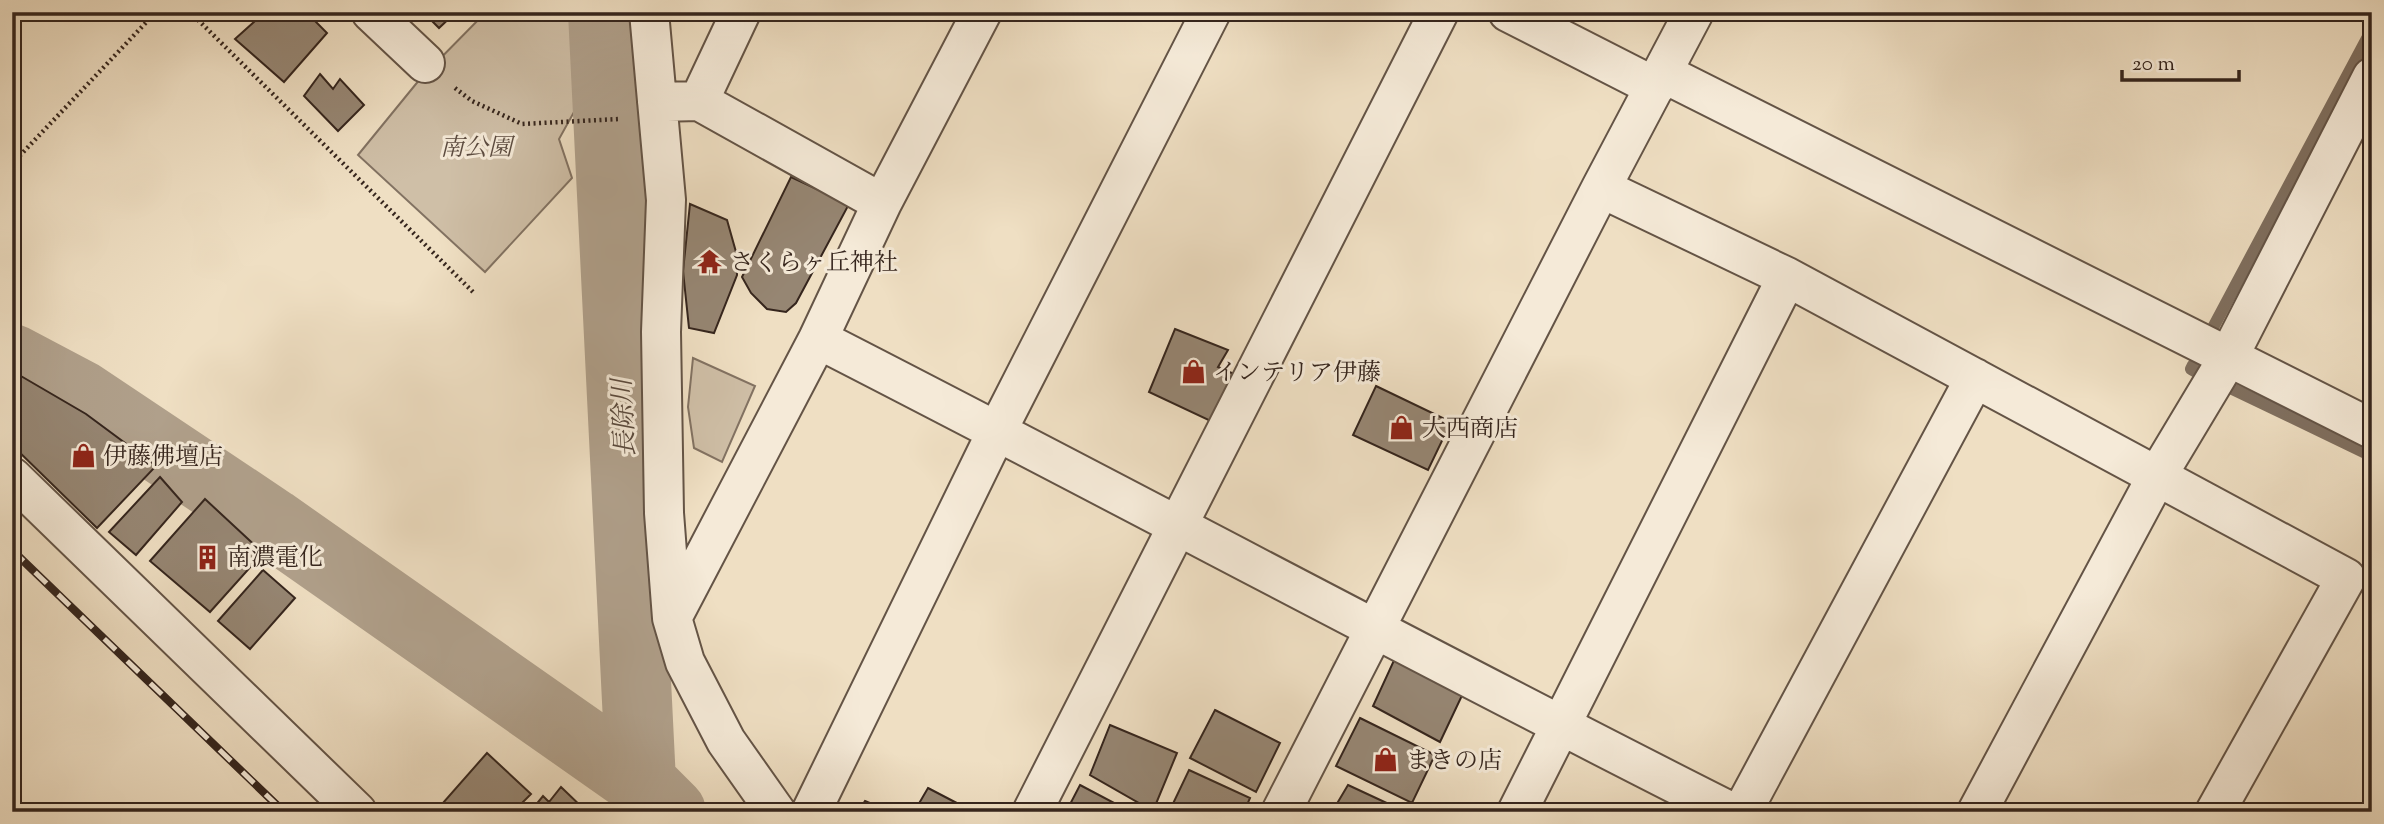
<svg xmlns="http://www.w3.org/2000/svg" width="2384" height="824" font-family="'Sorts Mill Goudy','Noto Serif JP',serif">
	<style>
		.green { fill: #cfbfa7; stroke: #827262; stroke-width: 2 }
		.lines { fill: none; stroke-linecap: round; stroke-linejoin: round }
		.stream { stroke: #7f6f5f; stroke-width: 12 }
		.river { stroke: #b0a08b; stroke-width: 70 }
		.building { fill: #968673; stroke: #35251d; stroke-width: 2 }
		.minor-casing { stroke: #645446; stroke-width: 42 }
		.path { stroke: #35251d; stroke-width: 4.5; stroke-dasharray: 2 3.5; stroke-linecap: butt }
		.minor { stroke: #f5ead8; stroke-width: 38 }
		.rail-casing { stroke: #35251d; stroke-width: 8 }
		.rail { stroke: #f5ead8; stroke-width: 5; stroke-dasharray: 16; stroke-linecap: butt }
		.labels { text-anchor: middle; stroke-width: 6; stroke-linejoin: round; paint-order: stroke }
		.park-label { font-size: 24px; font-style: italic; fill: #5c4c40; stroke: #f5ead8 }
		.poi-label { font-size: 24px; fill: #35251d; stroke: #f5ead8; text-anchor: start }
		.water-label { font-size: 26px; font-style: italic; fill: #5a4a3e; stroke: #f5ead8 }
	</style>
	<rect width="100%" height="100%" fill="#efdfc3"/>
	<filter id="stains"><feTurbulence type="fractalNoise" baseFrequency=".00286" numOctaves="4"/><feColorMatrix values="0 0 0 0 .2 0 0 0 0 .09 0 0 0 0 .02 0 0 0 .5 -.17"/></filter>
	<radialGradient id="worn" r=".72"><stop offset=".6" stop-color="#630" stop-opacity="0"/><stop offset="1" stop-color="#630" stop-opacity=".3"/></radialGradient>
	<path class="green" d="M486 12H573L579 103 559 139 572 178 485 272 358 155 420 79Z
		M693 358 755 386 722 462 694 448 688 407Z"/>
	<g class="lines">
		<path class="stream" d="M2208 337 2372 29
			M2193 365 2191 369 2198 373
			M2220 383 2372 456"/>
		<path class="river" d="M603 12 641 782
			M12 359 82 396 272 523 641 782 671 812"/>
	</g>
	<path class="building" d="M265 12H319L313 19 327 33 284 82 235 39Z
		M423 12H456L439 28Z
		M320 74 333 89 340 79 364 105 338 131 304 96Z
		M791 177 849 204 796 303 786 312 767 309 751 293 742 277Z
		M690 204 727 220 736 252 737 275 714 333 689 328 683 271Z
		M1175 329 1228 350 1218 367 1241 377 1217 424 1149 392Z
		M14 372 86 414 156 466 97 528 12 445V374Z
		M1376 386 1451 422 1428 470 1353 435Z
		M160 477 182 502 136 555 109 532Z
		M205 499 263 553 210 612 150 561Z
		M263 570 295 598 250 649 218 621Z
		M1396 656 1466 687 1440 742 1373 706Z
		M1215 710 1280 743 1256 792 1190 758Z
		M1360 718 1435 755 1412 803 1336 766Z
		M1110 725 1177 753 1153 811 1090 775Z
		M487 753 531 794 513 812H435Z
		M1189 770 1250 798 1244 812H1169Z
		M1080 785 1118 805 1116 812H1066Z
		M1348 785 1406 812H1332Z
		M561 787 587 812H530L543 796 549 802Z
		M928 788 974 812H914Z
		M865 801 891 812H858Z"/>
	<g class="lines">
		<defs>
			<path id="minor" d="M371 12 425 63
				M649 12 666 200 661 332 664 513 672 618 685 662 726 741 776 812
				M1508 12 1655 87
				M1663 73 2372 429
				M699 101 741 12
				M657 102 699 101 882 203
				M1601 188 1787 277 2346 578 2215 812
				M818 339C1123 495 1425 658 1731 812
				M12 477 357 812
				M672 618 818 339 882 203 982 12
				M811 812 997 431 1211 12
				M1032 812 1439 12
				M1281 812 1601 188 1694 12
				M1517 812 1787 277
				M1742 812 1975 378
				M1977 812 2157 476 2229 356 2372 77"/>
		</defs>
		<use href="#minor" class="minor-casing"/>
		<path class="path" d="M190 12 473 292
			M455 88 472 101 522 124 619 119
			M12 164 156 12"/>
		<use href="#minor" class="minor"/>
		<defs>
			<path id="rail" d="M12 550 284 812"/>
		</defs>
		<use href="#rail" class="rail-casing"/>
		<use href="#rail" class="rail"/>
	</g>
	<defs>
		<symbol id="temple-bare" viewBox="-9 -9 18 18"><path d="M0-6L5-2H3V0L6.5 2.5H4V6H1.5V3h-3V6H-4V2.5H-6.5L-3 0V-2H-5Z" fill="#8f2418" stroke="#f5ead8" stroke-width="2.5" paint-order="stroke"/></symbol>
		<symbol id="shop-bare" viewBox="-9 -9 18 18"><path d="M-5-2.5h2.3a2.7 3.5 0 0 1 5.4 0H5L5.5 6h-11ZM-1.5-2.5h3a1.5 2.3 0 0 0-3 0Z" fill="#8f2418" stroke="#f5ead8" stroke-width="2.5" paint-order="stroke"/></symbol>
		<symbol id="building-bare" viewBox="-9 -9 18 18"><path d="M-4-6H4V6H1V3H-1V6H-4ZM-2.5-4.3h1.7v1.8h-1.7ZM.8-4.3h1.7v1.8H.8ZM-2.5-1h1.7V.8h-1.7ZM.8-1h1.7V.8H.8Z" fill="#8f2418" stroke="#f5ead8" stroke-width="2.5" paint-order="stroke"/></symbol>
	</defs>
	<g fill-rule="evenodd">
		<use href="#temple-bare" x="692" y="244" width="35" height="35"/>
		<use href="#shop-bare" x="1176" y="354" width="35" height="35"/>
		<use href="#shop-bare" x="1384" y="410" width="35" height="35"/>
		<use href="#shop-bare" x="66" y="438" width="35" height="35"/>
		<use href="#building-bare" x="190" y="540" width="35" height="35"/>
		<use href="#shop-bare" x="1368" y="742" width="35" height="35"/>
	</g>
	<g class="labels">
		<g class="park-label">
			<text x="476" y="155">南公園</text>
		</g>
		<g class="poi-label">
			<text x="730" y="270">さくらヶ丘神社</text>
			<text x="1213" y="380">インテリア伊藤</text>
			<text x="1422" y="436">大西商店</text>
			<text x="103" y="464">伊藤佛壇店</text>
			<text x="227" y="565">南濃電化</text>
			<text x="1406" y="768">まきの店</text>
		</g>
		<g class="water-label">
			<text transform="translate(623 418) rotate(-93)" y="9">長除川</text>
		</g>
	</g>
	<rect width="2384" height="824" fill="none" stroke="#efdfc3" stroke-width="42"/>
	<rect x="14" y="14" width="2356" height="796" fill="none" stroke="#35251d" stroke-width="3.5"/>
	<rect x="21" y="21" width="2342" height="782" fill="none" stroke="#35251d" stroke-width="2"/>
	<path d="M2122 70v10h117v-10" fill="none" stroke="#35251d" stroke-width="3.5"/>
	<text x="2132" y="70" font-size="21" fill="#35251d" stroke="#f5ead8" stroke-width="5" paint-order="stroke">20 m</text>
	<rect width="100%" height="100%" filter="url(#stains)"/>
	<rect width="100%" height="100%" fill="url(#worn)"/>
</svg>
